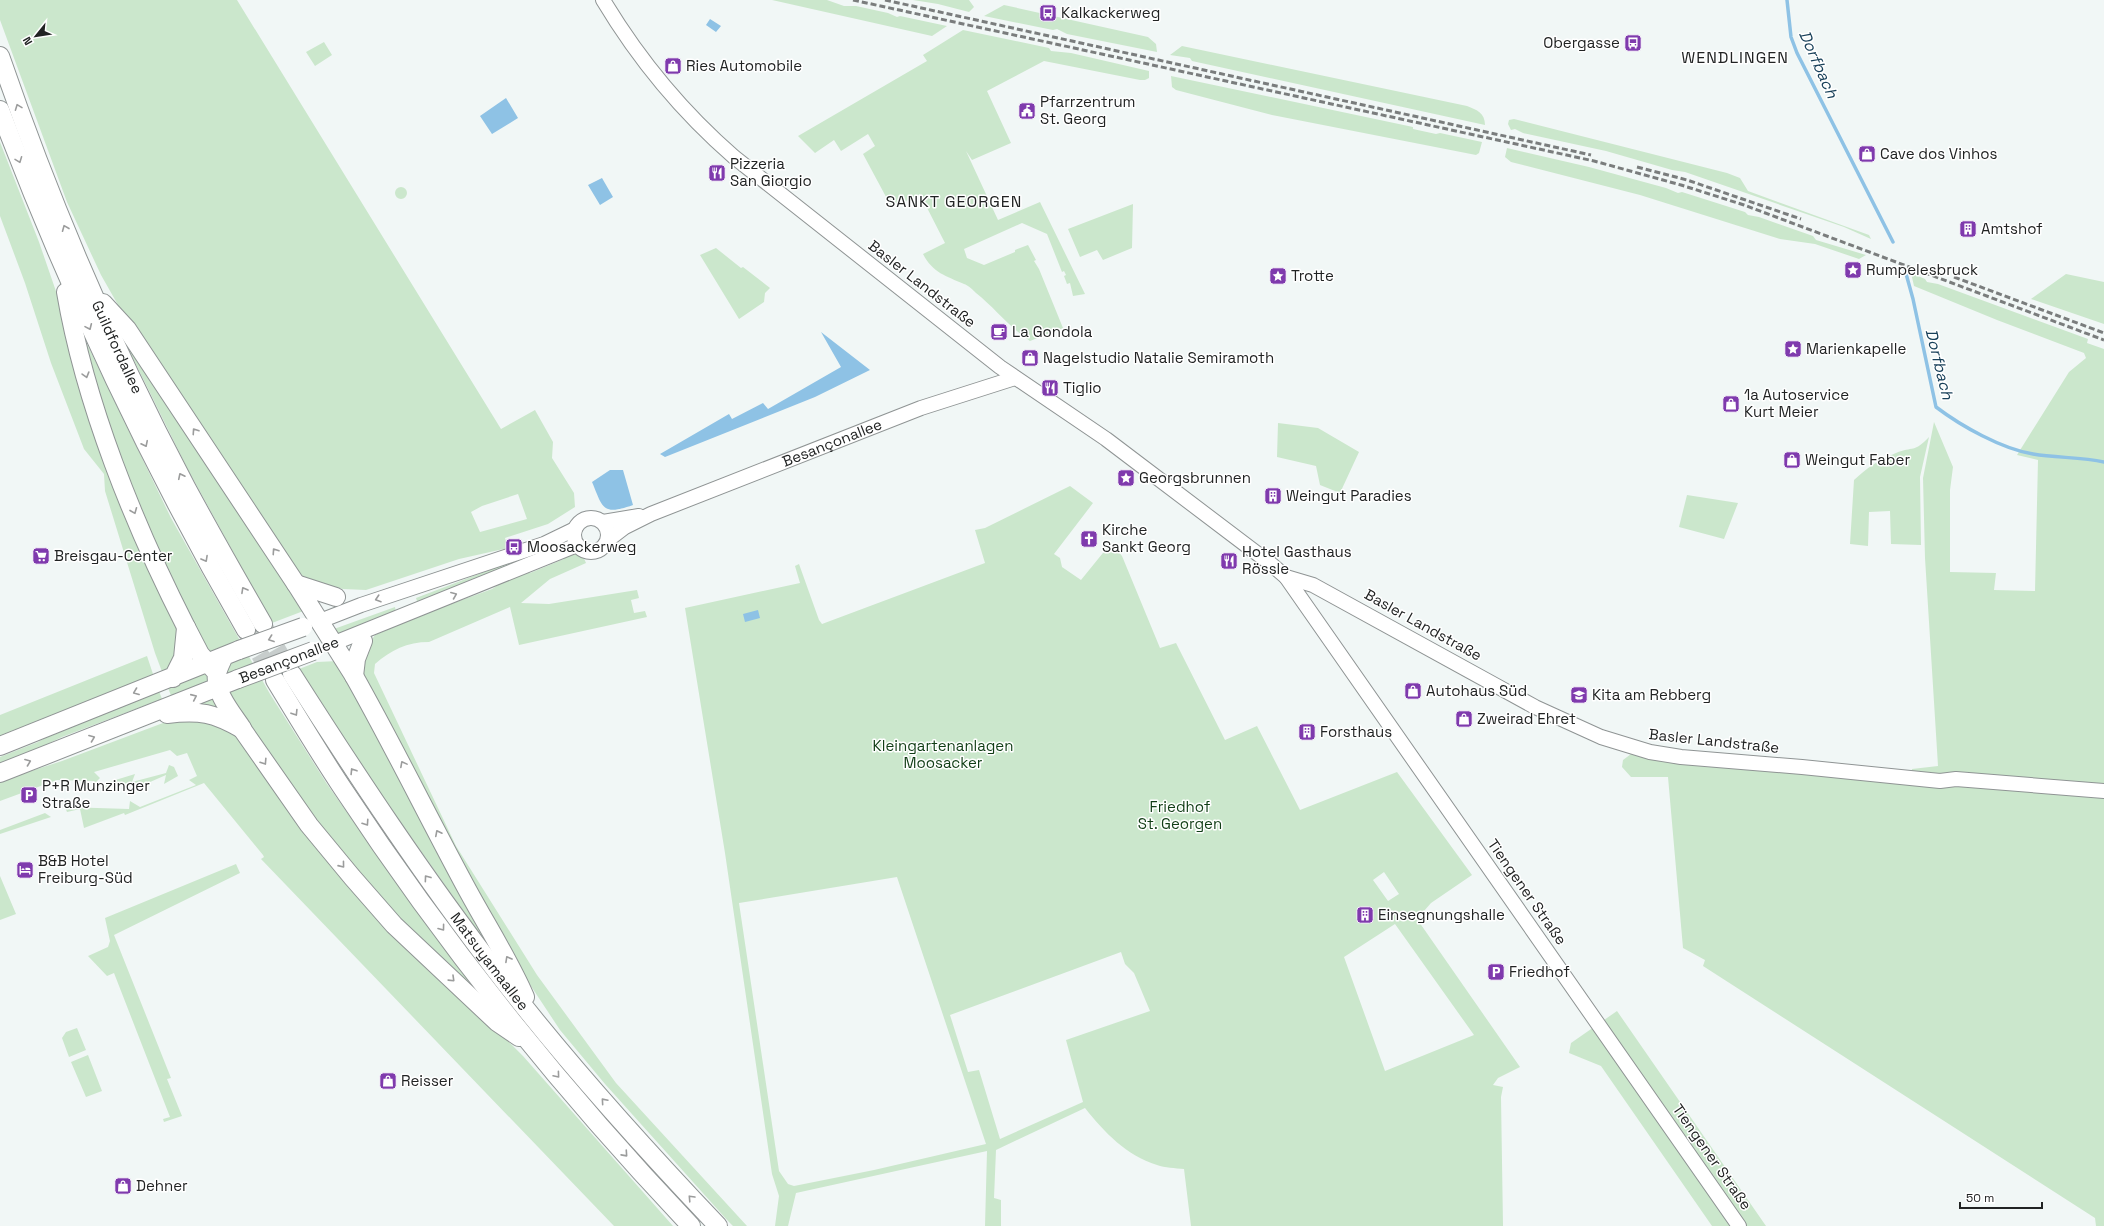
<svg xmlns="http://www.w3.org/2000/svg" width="2104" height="1226" font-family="'Space Grotesk',sans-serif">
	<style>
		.green { fill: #cbe7cc; fill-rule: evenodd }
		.water { fill: #8ec2e5 }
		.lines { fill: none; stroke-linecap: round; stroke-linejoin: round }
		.stream { stroke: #8ec2e5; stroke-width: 3.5 }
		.trunk-tunnel { stroke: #c7cdcc; stroke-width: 18; stroke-dasharray: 18 9; stroke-linecap: butt }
		.tertiary-casing { stroke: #8f9494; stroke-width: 16 }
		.primary-casing { stroke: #8f9494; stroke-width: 20 }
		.trunk-casing { stroke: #8f9494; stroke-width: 20 }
		.tertiary { stroke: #fff; stroke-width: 14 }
		.primary { stroke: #fff; stroke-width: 18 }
		.trunk { stroke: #fff; stroke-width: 18 }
		.rail { stroke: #7a7d7d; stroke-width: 3; stroke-dasharray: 6 3; stroke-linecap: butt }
		.primary-bridge-casing { stroke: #8f9494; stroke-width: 20; stroke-linecap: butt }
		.primary-bridge { stroke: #fff; stroke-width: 18 }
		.oneway { stroke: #9b9c9c }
		.labels { text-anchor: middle; stroke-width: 3; stroke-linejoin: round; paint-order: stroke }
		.poi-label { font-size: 15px; fill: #212323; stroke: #fff; text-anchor: start }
		.street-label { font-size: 15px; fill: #212323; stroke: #fff }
		.park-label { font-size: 15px; fill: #103d15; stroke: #fff }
		.neighbourhood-label { font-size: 16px; letter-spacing: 1px; fill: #212323; stroke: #fff }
		.water-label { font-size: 16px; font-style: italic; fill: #184059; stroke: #fff }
	</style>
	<rect width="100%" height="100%" fill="#f1f7f6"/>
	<path class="green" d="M0 0H237L501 429 535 410 553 442 552 458 574 493 575 507 548 524 505 538 508 548 459 559 366 590 343 589 308 580 291 566 122 312 101 275 67 202 0 20ZM518 494 527 519 480 532 471 512 482 506Z
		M772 0H827L844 6H856L888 13 897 17 900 16 947 26 932 36Z
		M913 0H969L974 7 969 12 938 4Z
		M1004 5 1148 37 1156 44 1157 52 1067 34 1057 29 1053 30 984 16Z
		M963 30 1049 48 1051 51 1071 53 1149 71V78L1145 80H1140L1044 61 987 91 1011 143 972 160 966 151 998 220 1040 202 1085 294 1073 296 1070 283 1067 284 1064 276 1066 275 1064 271 1062 272 1047 234 1022 223 964 249 967 258 984 265 1015 252V250L1028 245 1036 260 1034 261 1039 269 1063 328 1030 341C1010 328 995 308 976 293 973 290 968 285 964 284 946 276 933 273 923 254L945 243 920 194 892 208 863 154 875 146 868 134 841 151 834 140 815 153 798 136 927 61 923 55Z
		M324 42 332 55 315 66 306 52Z
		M1182 46 1467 106C1477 110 1485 113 1485 125L1192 61 1190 58 1170 55Z
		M1171 76 1413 127V129L1436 134 1440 133 1482 142 1479 153 1476 155 1272 115 1176 90 1172 87Z
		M1514 119 1727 173 1740 178 1748 191 1869 235 1871 239 1844 227 1685 172 1672 170 1606 151 1523 133 1515 129 1511 130 1508 124 1509 120Z
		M0 142 39 242 69 329 87 344 171 518 270 694 327 784 406 896 484 999 492 1025 523 1056 673 1226H614L261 859 264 857 263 855 204 783 125 815 124 813 84 828 80 809 67 812 65 807 129 809 130 801 140 807 196 785 189 780 197 776 187 753 177 756 170 750 94 772 100 778 97 781V790H94V781L57 780 0 801V781L62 761 179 717 155 653 105 491 104 474 84 449 51 363 25 283 0 216Z
		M1507 148 1589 167 1666 188 1678 193 1682 192 1745 212 1748 215 1759 217 1813 236 1816 240 1866 255 1859 259 1815 244 1780 239 1640 195 1511 162 1505 157Z
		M395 193a6 6 0 1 1 12 0a6 6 0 1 1-12 0Z
		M1133 204 1132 248 1103 260 1097 250 1080 257 1068 229Z
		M716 248 741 268 743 267 770 288 765 293 764 302 739 319 700 255Z
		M1911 273 1925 279 1927 282 1938 284 2088 339 2087 343 2104 349V1226H2096L2095 1218 1703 966 1705 960 1683 948 1668 777H1631L1622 767 1623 760 1631 754 1660 760 1910 781 1912 769 1938 766 1925 558 1923 478 1934 422 1953 467 1950 490V572L1996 573 1994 590 2035 591 2038 460 2017 455 2069 372 2086 358 2084 353 1997 320 1914 286Z
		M2066 274 2104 282V324L2031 299Z
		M122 336 306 610 272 623 187 468Z
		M1278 423 1318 428 1359 452 1340 493 1320 485 1316 466 1277 457Z
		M1929 437 1920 477 1921 545 1891 544 1890 511 1869 512 1868 546 1850 544 1854 480C1867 468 1878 460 1896 453 1913 446 1914 453 1929 437Z
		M1070 486 1093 503 1054 554 1060 558 1062 567 1081 580 1111 543 1122 556 1160 648 1176 643 1225 740 1257 726 1300 810 1397 772 1472 875 1431 903 1417 919 1520 1067 1498 1078 1493 1085 1503 1087 1501 1097 1503 1226H1191L1184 1169C1175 1168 1165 1168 1157 1165 1126 1155 1105 1133 1085 1108L996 1150 994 1198 1001 1200V1226H985L987 1151 796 1193 788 1226H775L779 1196 772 1174 725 853 685 608 800 583 795 566 799 564 819 620 822 624 985 563 975 530 985 528ZM1384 872 1399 894 1388 901 1373 880ZM897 877 986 1144 874 1170 794 1186 788 1184 779 1171 739 903ZM1395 924 1474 1035 1385 1071 1344 957ZM1121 952 1125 964 1134 973 1150 1011 1066 1040 1083 1102 1000 1139 979 1070 968 1072 950 1015Z
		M1687 495 1738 503 1724 539 1679 527Z
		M557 544 559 549 418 604 416 598Z
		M576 552 582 554 586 563 550 579 521 603 549 604 637 590 639 598 631 600 634 613 645 611 647 617 519 645 510 607 429 642C407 642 391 650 375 664L374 673 456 846 537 975 616 1083 747 1226H733L728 1221 605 1084 560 1030 523 974 505 967 473 925 382 796 299 669 317 662 338 661 366 648 375 635 421 615 492 589 504 581 528 570 530 573 564 559 562 555Z
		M395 607 396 613 337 637 334 629Z
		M147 656 155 680 0 740V715Z
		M159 691 162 699 62 737 0 767V757L38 742 71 724Z
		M169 765 174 767 178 776 164 784 166 775 141 786 108 783V791H105L106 783 109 782 135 774 132 782 166 773Z
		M45 813 51 817 0 834V830Z
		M236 864 240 873 114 935 171 1078 167 1079 182 1116 164 1122 163 1119 170 1117 114 973 107 976 88 956 108 947 110 941 105 918Z
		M0 876 16 914 0 920Z
		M1617 1011 1766 1226H1712L1601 1066 1569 1053 1571 1043Z
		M77 1028 86 1050 69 1057 62 1038 66 1032Z
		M88 1055 102 1091 86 1097 71 1062Z"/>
	<path class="water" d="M710 19 721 26 716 32 706 25Z
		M506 98 518 118 492 134 480 116Z
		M602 178 613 197 600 205 588 185Z
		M821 332 870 370 815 397 665 457 660 454 729 414 732 419 763 403 768 409 841 367Z
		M610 470H623L633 505C602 516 603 508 592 482Z
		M758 610 760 618 745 622 743 614Z"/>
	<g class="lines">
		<path class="stream" d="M1787 0 1791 37 1797 53 1893 242
			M1905 270 1913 299 1936 407C1961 426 2002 449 2033 454 2057 458 2081 457 2104 462"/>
		<path class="trunk-tunnel" d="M263 625 291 674
			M246 631 275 680"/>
		<defs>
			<g id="tertiary">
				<path d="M603 0C639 60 681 111 734 157L1000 367 1106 439 1271 564 1286 577 1313 585 1535 707 1601 737 1650 752 1681 757 1802 767 1940 781 1956 779 2104 791"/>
				<circle cx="591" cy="535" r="17"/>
				<path d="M603 522 639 516"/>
				<path id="s1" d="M608 540 625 527 651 514 921 408 1015 378"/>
				<path d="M1286 577 1739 1226"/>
				<path d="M320 621 361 605 544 544 575 529"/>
				<path d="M332 644 577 545"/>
			</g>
			<path id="primary" d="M296 584 354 676
				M296 584 336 597
				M186 627 200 654 215 671
				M224 656C222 661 218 668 217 674 214 692 232 713 242 728
				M354 676 356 659 363 641
				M173 678 183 658 186 628
				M167 714C200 710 214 713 242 729
				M0 746 239 650
				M0 773 238 679"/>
			<g id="trunk">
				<path id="s2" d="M0 56C51 204 113 349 186 487 211 533 237 579 263 624"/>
				<path d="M0 110C69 292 149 462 246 630"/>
				<path d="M66 292C85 404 134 525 186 627"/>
				<path d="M103 303 127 329 296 584"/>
				<path id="s3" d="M292 674C357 776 423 876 497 972 565 1061 641 1145 718 1226"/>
				<path d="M354 676C394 747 429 819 468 891 487 926 509 960 525 997"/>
				<path d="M275 680C297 716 319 753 343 789 445 944 563 1091 691 1226"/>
				<path d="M242 729 309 825 352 877 394 925 497 1022 519 1037"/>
			</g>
		</defs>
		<use href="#tertiary" class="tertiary-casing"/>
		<use href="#primary" class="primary-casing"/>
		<use href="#trunk" class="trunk-casing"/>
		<use href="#tertiary" class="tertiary"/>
		<use href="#primary" class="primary"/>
		<use href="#trunk" class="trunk"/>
		<path class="rail" d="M853 0 1594 161 1681 185 1744 205 2104 340
			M885 0 1591 155
			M1637 167 1687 180 1801 219
			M1954 277 2104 333"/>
		<defs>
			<path id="primary-bridge" d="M239 650 303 627
				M238 679 313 651"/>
		</defs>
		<use href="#primary-bridge" class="primary-bridge-casing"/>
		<use href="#primary-bridge" class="primary-bridge"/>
	</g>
	<defs><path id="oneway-chevron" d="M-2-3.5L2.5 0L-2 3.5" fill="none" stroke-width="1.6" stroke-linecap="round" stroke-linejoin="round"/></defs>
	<g class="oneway">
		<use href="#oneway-chevron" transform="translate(18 107) rotate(-111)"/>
		<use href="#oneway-chevron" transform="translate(19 160) rotate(69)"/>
		<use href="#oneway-chevron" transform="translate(65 228) rotate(-112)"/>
		<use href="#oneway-chevron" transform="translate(89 327) rotate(66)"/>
		<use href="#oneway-chevron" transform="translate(86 375) rotate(74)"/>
		<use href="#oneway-chevron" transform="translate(195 431) rotate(-124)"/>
		<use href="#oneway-chevron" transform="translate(145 444) rotate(64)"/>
		<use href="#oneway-chevron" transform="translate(181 476) rotate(-116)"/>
		<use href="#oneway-chevron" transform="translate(134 511) rotate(68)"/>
		<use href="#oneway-chevron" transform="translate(275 551) rotate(-124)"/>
		<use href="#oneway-chevron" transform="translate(205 559) rotate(61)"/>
		<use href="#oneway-chevron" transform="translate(244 590) rotate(-119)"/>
		<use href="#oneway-chevron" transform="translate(454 595) rotate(-22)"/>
		<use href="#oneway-chevron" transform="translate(378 599) rotate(162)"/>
		<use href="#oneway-chevron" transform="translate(271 639) rotate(160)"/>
		<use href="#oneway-chevron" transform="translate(136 692) rotate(159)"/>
		<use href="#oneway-chevron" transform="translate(194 697) rotate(-24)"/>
		<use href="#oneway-chevron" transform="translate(295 713) rotate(58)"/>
		<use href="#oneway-chevron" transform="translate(92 738) rotate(-21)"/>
		<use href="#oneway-chevron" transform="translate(28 762) rotate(-21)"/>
		<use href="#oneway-chevron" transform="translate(264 762) rotate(57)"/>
		<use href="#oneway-chevron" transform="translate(403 764) rotate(-118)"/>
		<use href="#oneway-chevron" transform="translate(353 771) rotate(-122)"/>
		<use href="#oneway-chevron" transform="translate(366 823) rotate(56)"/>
		<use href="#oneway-chevron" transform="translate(438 833) rotate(-117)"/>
		<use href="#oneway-chevron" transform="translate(342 865) rotate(51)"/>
		<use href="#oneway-chevron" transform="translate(427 878) rotate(-126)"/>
		<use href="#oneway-chevron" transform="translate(442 928) rotate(53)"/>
		<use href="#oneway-chevron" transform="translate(508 959) rotate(-119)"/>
		<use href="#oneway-chevron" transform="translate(452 979) rotate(44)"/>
		<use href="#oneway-chevron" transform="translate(557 1075) rotate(50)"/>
		<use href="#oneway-chevron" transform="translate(604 1101) rotate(-131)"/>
		<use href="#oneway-chevron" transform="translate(625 1154) rotate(48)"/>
		<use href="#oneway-chevron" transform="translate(691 1198) rotate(-133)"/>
	</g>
	<defs>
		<symbol id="bus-square" viewBox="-11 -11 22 22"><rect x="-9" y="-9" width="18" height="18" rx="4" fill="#7f3aad" stroke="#fff"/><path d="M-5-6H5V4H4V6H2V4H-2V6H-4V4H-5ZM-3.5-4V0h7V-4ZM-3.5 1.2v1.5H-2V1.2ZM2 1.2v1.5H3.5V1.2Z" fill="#fff"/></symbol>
		<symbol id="shop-square" viewBox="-11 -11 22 22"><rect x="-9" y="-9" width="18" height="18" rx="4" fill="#7f3aad" stroke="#fff"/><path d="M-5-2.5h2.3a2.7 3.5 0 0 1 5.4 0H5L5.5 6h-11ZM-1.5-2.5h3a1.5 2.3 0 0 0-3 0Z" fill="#fff"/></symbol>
		<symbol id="civic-square" viewBox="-11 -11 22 22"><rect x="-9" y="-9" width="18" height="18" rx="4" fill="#7f3aad" stroke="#fff"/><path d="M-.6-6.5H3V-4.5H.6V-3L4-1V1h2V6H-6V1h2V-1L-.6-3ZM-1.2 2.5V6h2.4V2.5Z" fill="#fff"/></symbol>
		<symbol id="restaurant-square" viewBox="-11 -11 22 22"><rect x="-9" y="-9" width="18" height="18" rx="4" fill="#7f3aad" stroke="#fff"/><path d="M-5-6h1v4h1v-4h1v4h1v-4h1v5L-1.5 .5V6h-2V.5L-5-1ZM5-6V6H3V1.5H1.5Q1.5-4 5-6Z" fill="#fff"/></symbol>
		<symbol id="building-square" viewBox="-11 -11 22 22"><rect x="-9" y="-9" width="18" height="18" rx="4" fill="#7f3aad" stroke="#fff"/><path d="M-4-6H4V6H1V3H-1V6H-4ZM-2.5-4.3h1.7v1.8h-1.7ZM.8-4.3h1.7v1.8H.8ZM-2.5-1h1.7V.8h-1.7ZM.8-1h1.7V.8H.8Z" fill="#fff"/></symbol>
		<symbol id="sight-square" viewBox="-11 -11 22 22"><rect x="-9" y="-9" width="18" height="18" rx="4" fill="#7f3aad" stroke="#fff"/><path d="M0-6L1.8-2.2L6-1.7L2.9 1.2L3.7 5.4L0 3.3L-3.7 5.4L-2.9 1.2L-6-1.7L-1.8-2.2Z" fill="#fff"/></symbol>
		<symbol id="cafe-square" viewBox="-11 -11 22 22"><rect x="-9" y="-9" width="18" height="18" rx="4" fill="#7f3aad" stroke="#fff"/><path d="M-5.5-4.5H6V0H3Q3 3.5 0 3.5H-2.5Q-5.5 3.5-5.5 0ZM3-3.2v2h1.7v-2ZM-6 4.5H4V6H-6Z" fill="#fff"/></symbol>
		<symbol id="church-square" viewBox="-11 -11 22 22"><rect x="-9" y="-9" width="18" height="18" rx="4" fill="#7f3aad" stroke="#fff"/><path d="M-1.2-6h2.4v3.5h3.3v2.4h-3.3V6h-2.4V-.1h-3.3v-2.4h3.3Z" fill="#fff"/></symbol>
		<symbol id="supermarket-square" viewBox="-11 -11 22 22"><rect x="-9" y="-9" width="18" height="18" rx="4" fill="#7f3aad" stroke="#fff"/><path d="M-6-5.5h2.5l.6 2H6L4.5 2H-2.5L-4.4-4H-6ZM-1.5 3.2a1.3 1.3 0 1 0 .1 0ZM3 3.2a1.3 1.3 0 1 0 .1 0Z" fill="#fff"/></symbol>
		<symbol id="school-square" viewBox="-11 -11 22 22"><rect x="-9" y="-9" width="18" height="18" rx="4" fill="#7f3aad" stroke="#fff"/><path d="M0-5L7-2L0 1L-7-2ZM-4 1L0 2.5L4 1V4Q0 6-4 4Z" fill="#fff"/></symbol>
		<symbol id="parking-square" viewBox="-11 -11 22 22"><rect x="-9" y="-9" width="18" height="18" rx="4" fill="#7f3aad" stroke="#fff"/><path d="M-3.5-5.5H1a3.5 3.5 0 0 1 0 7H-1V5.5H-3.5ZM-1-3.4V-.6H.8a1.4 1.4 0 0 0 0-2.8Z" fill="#fff"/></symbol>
		<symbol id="hotel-square" viewBox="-11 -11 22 22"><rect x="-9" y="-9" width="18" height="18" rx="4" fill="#7f3aad" stroke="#fff"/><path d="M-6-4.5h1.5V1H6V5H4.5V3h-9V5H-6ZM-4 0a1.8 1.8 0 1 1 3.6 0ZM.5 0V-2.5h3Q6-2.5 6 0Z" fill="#fff"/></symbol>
	</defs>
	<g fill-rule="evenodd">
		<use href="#bus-square" x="1038" y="3" width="20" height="20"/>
		<use href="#bus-square" x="1623" y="33" width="20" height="20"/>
		<use href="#shop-square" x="663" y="56" width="20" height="20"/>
		<use href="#civic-square" x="1017" y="101" width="20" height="20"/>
		<use href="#shop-square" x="1857" y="144" width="20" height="20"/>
		<use href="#restaurant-square" x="707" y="163" width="20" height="20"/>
		<use href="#building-square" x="1958" y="219" width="20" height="20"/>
		<use href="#sight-square" x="1843" y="260" width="20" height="20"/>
		<use href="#sight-square" x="1268" y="266" width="20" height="20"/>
		<use href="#cafe-square" x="989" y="322" width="20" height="20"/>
		<use href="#sight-square" x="1783" y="339" width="20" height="20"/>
		<use href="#shop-square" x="1020" y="348" width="20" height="20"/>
		<use href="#restaurant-square" x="1040" y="378" width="20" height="20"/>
		<use href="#shop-square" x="1721" y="394" width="20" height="20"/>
		<use href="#shop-square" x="1782" y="450" width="20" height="20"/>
		<use href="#sight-square" x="1116" y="468" width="20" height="20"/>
		<use href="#building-square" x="1263" y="486" width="20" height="20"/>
		<use href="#church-square" x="1079" y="529" width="20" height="20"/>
		<use href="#bus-square" x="504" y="537" width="20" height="20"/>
		<use href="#supermarket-square" x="31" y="546" width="20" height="20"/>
		<use href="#restaurant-square" x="1219" y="551" width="20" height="20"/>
		<use href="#shop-square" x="1403" y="681" width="20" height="20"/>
		<use href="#school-square" x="1569" y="685" width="20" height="20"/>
		<use href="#shop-square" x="1454" y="709" width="20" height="20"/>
		<use href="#building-square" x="1297" y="722" width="20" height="20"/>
		<use href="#parking-square" x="19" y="785" width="20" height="20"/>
		<use href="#hotel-square" x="15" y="860" width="20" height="20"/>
		<use href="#building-square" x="1355" y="905" width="20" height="20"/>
		<use href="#parking-square" x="1486" y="962" width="20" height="20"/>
		<use href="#shop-square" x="378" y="1071" width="20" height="20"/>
		<use href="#shop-square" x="113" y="1176" width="20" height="20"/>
	</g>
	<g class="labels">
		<g class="poi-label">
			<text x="1061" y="18">Kalkackerweg</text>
			<text x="1620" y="48" text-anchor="end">Obergasse</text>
			<text x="686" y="71">Ries Automobile</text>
			<text x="1040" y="107">Pfarrzentrum<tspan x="1040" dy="17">St. Georg</tspan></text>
			<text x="1880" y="159">Cave dos Vinhos</text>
			<text x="730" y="169">Pizzeria<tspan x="730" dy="17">San Giorgio</tspan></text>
			<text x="1981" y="234">Amtshof</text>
			<text x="1866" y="275">Rumpelesbruck</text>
			<text x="1291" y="281">Trotte</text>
			<text x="1012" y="337">La Gondola</text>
			<text x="1806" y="354">Marienkapelle</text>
			<text x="1043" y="363">Nagelstudio Natalie Semiramoth</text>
			<text x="1063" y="393">Tiglio</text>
			<text x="1744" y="400">1a Autoservice<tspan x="1744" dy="17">Kurt Meier</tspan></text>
			<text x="1805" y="465">Weingut Faber</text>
			<text x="1139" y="483">Georgsbrunnen</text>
			<text x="1286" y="501">Weingut Paradies</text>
			<text x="1102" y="535">Kirche<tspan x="1102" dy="17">Sankt Georg</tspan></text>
			<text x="527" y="552">Moosackerweg</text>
			<text x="1242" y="557">Hotel Gasthaus<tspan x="1242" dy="17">Rössle</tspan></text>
			<text x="54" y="561">Breisgau-Center</text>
			<text x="1426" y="696">Autohaus Süd</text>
			<text x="1592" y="700">Kita am Rebberg</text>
			<text x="1477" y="724">Zweirad Ehret</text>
			<text x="1320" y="737">Forsthaus</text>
			<text x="42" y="791">P+R Munzinger<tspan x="42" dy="17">Straße</tspan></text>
			<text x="38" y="866">B&amp;B Hotel<tspan x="38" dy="17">Freiburg-Süd</tspan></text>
			<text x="1378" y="920">Einsegnungshalle</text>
			<text x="1509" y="977">Friedhof</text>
			<text x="401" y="1086">Reisser</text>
			<text x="136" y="1191">Dehner</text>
		</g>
		<g class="street-label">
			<text transform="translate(922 284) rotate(38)" y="5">Basler Landstraße</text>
			<text dy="5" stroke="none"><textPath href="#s2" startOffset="314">Guildfordallee</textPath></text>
			<text dy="5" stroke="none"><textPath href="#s1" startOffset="245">Besançonallee</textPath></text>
			<text transform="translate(1423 625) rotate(29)" y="5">Basler Landstraße</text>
			<text transform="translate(289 660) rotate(-21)" y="5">Besançonallee</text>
			<text transform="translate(1714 741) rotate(6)" y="5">Basler Landstraße</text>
			<text transform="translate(1527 892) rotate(55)" y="5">Tiengener Straße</text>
			<text dy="5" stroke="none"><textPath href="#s3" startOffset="349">Matsuyamaallee</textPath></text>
			<text transform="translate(1712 1157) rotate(55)" y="5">Tiengener Straße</text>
		</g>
		<g class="park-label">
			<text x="943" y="751">Kleingartenanlagen<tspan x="943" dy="17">Moosacker</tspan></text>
			<text x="1180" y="812">Friedhof<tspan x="1180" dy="17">St. Georgen</tspan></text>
		</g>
		<g class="neighbourhood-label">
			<text x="1735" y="63">WENDLINGEN</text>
			<text x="954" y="207">SANKT GEORGEN</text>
		</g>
		<g class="water-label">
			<text transform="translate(1819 64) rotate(66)" y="6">Dorfbach</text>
			<text transform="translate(1940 364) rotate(76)" y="6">Dorfbach</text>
		</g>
	</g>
	<g transform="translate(36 36) rotate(240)" stroke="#ffffff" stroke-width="3" paint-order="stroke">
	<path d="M0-3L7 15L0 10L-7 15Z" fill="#212323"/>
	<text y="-6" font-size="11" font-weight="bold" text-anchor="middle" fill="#212323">N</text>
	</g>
	<path d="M1960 1202v6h82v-6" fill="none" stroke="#212323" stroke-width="2"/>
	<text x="1966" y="1202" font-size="12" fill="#212323" stroke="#ffffff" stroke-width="3" paint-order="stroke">50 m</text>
</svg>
